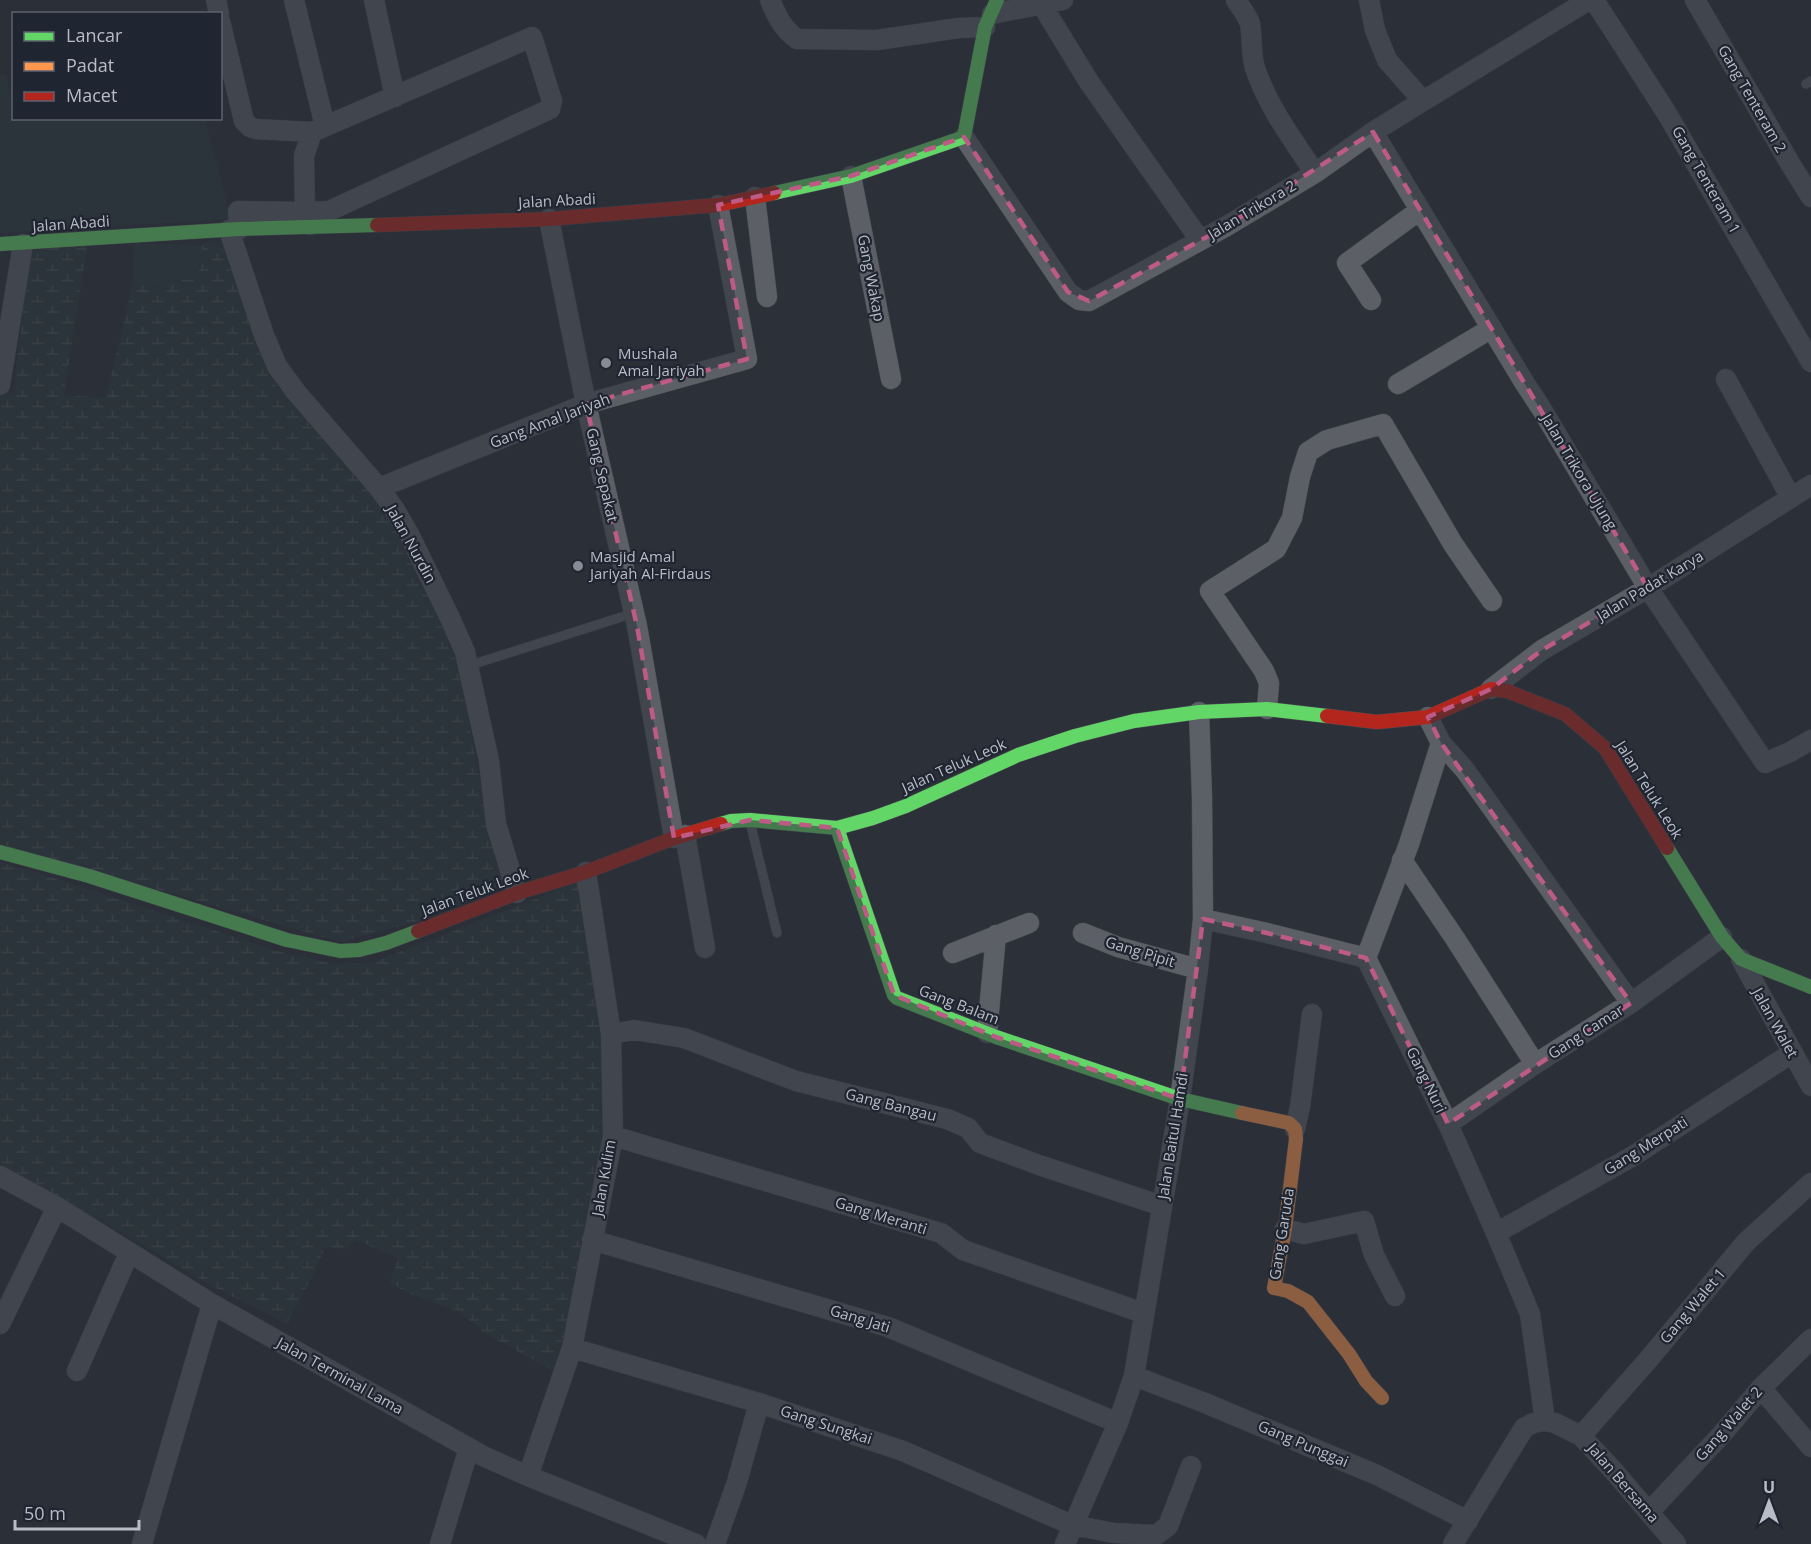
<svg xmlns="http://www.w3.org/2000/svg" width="1811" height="1544" font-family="'Open Sans',sans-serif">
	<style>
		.green { fill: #2b3a3d }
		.wetland { fill: url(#wetland-marsh) }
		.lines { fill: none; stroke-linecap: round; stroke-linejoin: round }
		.lane-casing { stroke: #484b51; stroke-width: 10 }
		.street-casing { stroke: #484b51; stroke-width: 21 }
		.fast-casing { stroke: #4a4d54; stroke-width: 15 }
		.slow-casing { stroke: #4a4d54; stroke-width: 15 }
		.jam-casing { stroke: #4a4d54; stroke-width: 15 }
		.lane { stroke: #5c5f66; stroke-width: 9 }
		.street { stroke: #5c5f66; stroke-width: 20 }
		.fast { stroke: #63d668; stroke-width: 14 }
		.slow { stroke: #ff974d; stroke-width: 14 }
		.jam { stroke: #b3261e; stroke-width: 14 }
		.marked { fill: none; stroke: #be5a86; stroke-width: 4.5; stroke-dasharray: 12 8; stroke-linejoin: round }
		.poi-dot { fill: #878b95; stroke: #202631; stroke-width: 2 }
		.labels { text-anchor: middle; stroke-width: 4.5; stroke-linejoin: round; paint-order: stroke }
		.street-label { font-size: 15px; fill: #b8bcc7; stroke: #202631 }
		.poi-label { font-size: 15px; fill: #b8bcc7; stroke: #202631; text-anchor: start }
	</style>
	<defs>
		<pattern id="wetland-marsh" width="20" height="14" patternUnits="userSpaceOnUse" patternTransform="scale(1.5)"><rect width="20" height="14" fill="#2b3a3d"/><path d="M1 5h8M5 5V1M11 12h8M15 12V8" fill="none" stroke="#485558"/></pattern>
	</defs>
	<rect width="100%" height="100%" fill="#2c3038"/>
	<path class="green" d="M6 74 14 118 205 119 231 219 0 233V75Z
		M134 243 202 245 199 271 192 279 175 281H154L132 287Z"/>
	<path class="wetland" d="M211 240 226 244 235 265 276 385 362 478 392 519 426 589 458 665 492 841 508 885 409 924 340 942 0 844V394L13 393 30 250 87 246 64 395 106 398 132 287 154 281H175L192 279 199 271 202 245Z
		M0 862 38 873 278 951 333 964 371 963 578 882 603 1029 605 1125 566 1324 554 1371 484 1333 460 1312 415 1296 390 1283 398 1258 356 1240 348 1249 325 1247 313 1275 287 1324 210 1285 110 1226 0 1167Z"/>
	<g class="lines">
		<defs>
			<path id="lane" d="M1806 84 1811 81
				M468 666 634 613
				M750 822 777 933"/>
			<path id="street" d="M216 0 219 14
				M294 0 325 126
				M374 0 395 97
				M770 0C777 17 783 29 797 39L877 40 959 28 985 27
				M1236 0C1240 7 1248 16 1250 24 1253 40 1250 56 1256 71 1269 108 1293 140 1315 173
				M1369 0 1375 30 1387 60 1423 101
				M1594 0 1666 112 1811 362
				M1695 0 1791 165 1811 197
				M1042 5 1089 82 1200 240
				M992 14 1063 0
				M220 21 244 121 250 127 256 129 312 132 532 37 552 101 550 109 329 211 305 212 238 211 239 229
				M1373 132 1524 382 1541 408 1648 588 1765 763 1790 752 1811 740
				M964 137 1068 292 1079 300 1089 301 1225 227 1315 173 1373 132 1423 101 1589 0
				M851 176 891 379
				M755 197 767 297
				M549 219 586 404 637 626 674 838
				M310 225 305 212 304 156 312 132
				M229 230 264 335 277 366 296 392 379 488 395 510 410 536 450 618 465 652 489 761 496 824 517 893
				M1371 300 1347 263 1420 210
				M1726 379 1791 498
				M1398 384 1492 328
				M0 385 23 244
				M379 488 586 404 747 359 718 205
				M1491 689 1542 650 1648 588 1811 485
				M1267 709 1269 683 1264 671 1210 591 1276 549 1292 518 1300 477 1308 452 1327 440 1383 424 1453 544 1492 601
				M1428 717 1441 743 1465 770 1631 1003
				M1441 743 1409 844 1366 958 1448 1124 1496 1233 1530 1314 1545 1421
				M685 835 705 948
				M1402 860 1456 940 1535 1064
				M1203 919 1267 933 1366 958
				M1083 933 1118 947 1198 969
				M953 953 1029 923
				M1741 959 1811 1086
				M987 1033 996 935
				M611 1034 634 1030 684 1038 796 1081 947 1119 968 1128 980 1143 1039 1165 1162 1206
				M1448 1124 1535 1064 1631 1003 1722 937
				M1295 1129 1300 1107 1312 1014
				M613 1136 941 1233 963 1250 1143 1313
				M0 1176 57 1207 212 1304 485 1457 528 1476 696 1544
				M1285 1229 1304 1234 1364 1221 1374 1255 1395 1296
				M1496 1233 1633 1156 1792 1053
				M592 1240 888 1327 1118 1423
				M0 1324 57 1207
				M572 1348 759 1403 903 1451 1072 1525 1114 1533 1156 1535 1168 1526 1191 1466
				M77 1371 129 1253
				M1134 1376 1205 1403 1377 1475 1468 1521
				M1761 1388 1811 1447
				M1581 1436 1648 1360 1746 1242 1811 1183
				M528 1476 572 1348 613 1136 611 1034 586 872
				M1649 1512 1722 1434 1761 1388 1811 1339
				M142 1544 212 1304
				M440 1544 469 1448
				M715 1544 737 1482 759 1403
				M1065 1544 1118 1423 1134 1376 1180 1099 1198 969 1203 919 1202 798 1199 712
				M1453 1544 1524 1428 1533 1423 1545 1421 1555 1423 1581 1436 1612 1469 1676 1544"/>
			<path id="fast" d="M774 193 851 176 964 137 985 27 997 0
				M0 244 239 229 377 225
				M721 824 731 821 750 820 837 828 873 818 906 806 1018 755 1075 736 1134 721 1199 712 1267 709 1327 716
				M837 828 894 995 897 998 996 1037 1180 1099 1242 1113
				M1667 848 1722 937 1741 959 1811 987
				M0 852 89 876 287 940 340 951 359 950 386 943 418 931"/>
			<path id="slow" d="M1242 1113 1289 1123 1295 1129 1296 1139 1285 1229 1274 1288 1288 1291 1308 1302 1349 1354 1366 1381 1382 1398"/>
			<path id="jam" d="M377 225 549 219 718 205 774 193
				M1327 716 1377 722 1428 717 1491 689 1507 691 1565 714 1605 748 1667 848
				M418 931 517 893 586 872 674 838 721 824"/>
		</defs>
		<use href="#lane" class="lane-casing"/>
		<use href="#street" class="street-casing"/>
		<use href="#fast" class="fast-casing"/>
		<use href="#slow" class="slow-casing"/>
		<use href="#jam" class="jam-casing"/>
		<use href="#lane" class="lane"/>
		<use href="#street" class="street"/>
		<use href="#fast" class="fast"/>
		<use href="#slow" class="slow"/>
		<use href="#jam" class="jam"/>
	</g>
	<path d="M0 0H1811V1544H0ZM1373 132 1648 588 1542 650 1491 689 1428 717 1441 743 1631 1003 1448 1124 1366 958 1267 933 1203 919 1180 1099 996 1037 894 995 837 828 750 820 674 838 637 626 586 404 747 359 718 205 851 176 964 137 1068 292 1089 301 1225 227Z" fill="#2c3038" fill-opacity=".55" fill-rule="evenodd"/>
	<path class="marked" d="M1373 132 1648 588 1542 650 1491 689 1428 717 1441 743 1631 1003 1448 1124 1366 958 1267 933 1203 919 1180 1099 996 1037 894 995 837 828 750 820 674 838 637 626 586 404 747 359 718 205 851 176 964 137 1068 292 1089 301 1225 227Z"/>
	<g class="poi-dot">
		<circle cx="606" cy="363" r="6"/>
		<circle cx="578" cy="566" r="6"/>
	</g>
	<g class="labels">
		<g class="street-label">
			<text transform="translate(1752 99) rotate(60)" y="5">Gang Tenteram 2</text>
			<text transform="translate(1706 180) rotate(60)" y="5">Gang Tenteram 1</text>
			<text transform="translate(557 201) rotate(-3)" y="5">Jalan Abadi</text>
			<text transform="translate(1252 210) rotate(-31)" y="5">Jalan Trikora 2</text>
			<text transform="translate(71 224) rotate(-4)" y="5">Jalan Abadi</text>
			<text transform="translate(871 278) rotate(79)" y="5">Gang Wakap</text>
			<text transform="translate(550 421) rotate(-21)" y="5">Gang Amal Jariyah</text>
			<text transform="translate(1579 472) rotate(59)" y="5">Jalan Trikora Ujung</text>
			<text transform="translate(602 475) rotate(77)" y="5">Gang Sepakat</text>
			<text transform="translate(411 544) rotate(61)" y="5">Jalan Nurdin</text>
			<text transform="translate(1650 586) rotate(-31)" y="5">Jalan Padat Karya</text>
			<text transform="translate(954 766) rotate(-24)" y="5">Jalan Teluk Leok</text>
			<text transform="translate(1649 790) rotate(58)" y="5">Jalan Teluk Leok</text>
			<text transform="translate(475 892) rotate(-20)" y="5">Jalan Teluk Leok</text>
			<text transform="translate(1140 952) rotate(17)" y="5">Gang Pipit</text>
			<text transform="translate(959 1005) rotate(21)" y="5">Gang Balam</text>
			<text transform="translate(1775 1023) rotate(61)" y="5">Jalan Walet</text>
			<text transform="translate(1586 1032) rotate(-33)" y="5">Gang Camar</text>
			<text transform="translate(1426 1080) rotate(64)" y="5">Gang Nuri</text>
			<text transform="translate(891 1105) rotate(14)" y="5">Gang Bangau</text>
			<text transform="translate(1173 1136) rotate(-81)" y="5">Jalan Baitul Hamdi</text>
			<text transform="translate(1646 1146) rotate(-32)" y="5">Gang Merpati</text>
			<text transform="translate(604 1178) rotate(-80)" y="5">Jalan Kulim</text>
			<text transform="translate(881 1216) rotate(17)" y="5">Gang Meranti</text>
			<text transform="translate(1282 1234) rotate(-81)" y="5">Gang Garuda</text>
			<text transform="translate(1693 1306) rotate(-50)" y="5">Gang Walet 1</text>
			<text transform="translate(860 1319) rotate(17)" y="5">Gang Jati</text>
			<text transform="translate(340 1376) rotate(29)" y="5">Jalan Terminal Lama</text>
			<text transform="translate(1729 1424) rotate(-49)" y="5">Gang Walet 2</text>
			<text transform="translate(826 1425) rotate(18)" y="5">Gang Sungkai</text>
			<text transform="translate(1303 1444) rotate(23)" y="5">Gang Punggai</text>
			<text transform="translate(1623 1483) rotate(49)" y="5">Jalan Bersama</text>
		</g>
		<g class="poi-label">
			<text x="618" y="359">Mushala<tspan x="618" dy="17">Amal Jariyah</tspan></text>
			<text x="590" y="562">Masjid Amal<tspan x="590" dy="17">Jariyah Al-Firdaus</tspan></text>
		</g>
	</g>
	<rect x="12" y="12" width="210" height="108" fill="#202631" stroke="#5d626d" stroke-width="1.5"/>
	<rect x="24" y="32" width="30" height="9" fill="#63d668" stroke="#5d626d" stroke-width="1.5"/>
	<text x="66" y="42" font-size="18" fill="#b8bcc7">Lancar</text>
	<rect x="24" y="62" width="30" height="9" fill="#ff974d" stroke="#5d626d" stroke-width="1.5"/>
	<text x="66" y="72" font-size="18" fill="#b8bcc7">Padat</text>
	<rect x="24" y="92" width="30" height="9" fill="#b3261e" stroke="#5d626d" stroke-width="1.5"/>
	<text x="66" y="102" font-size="18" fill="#b8bcc7">Macet</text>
	<g transform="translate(1769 1502)" stroke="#202631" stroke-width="4.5" paint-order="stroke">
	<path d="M0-4.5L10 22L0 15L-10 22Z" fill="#b8bcc7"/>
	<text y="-9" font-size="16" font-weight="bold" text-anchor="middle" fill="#b8bcc7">U</text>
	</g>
	<path d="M15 1520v9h124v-9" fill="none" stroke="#b8bcc7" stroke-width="3"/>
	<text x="24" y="1520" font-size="18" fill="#b8bcc7" stroke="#202631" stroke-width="4.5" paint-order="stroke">50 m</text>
</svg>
